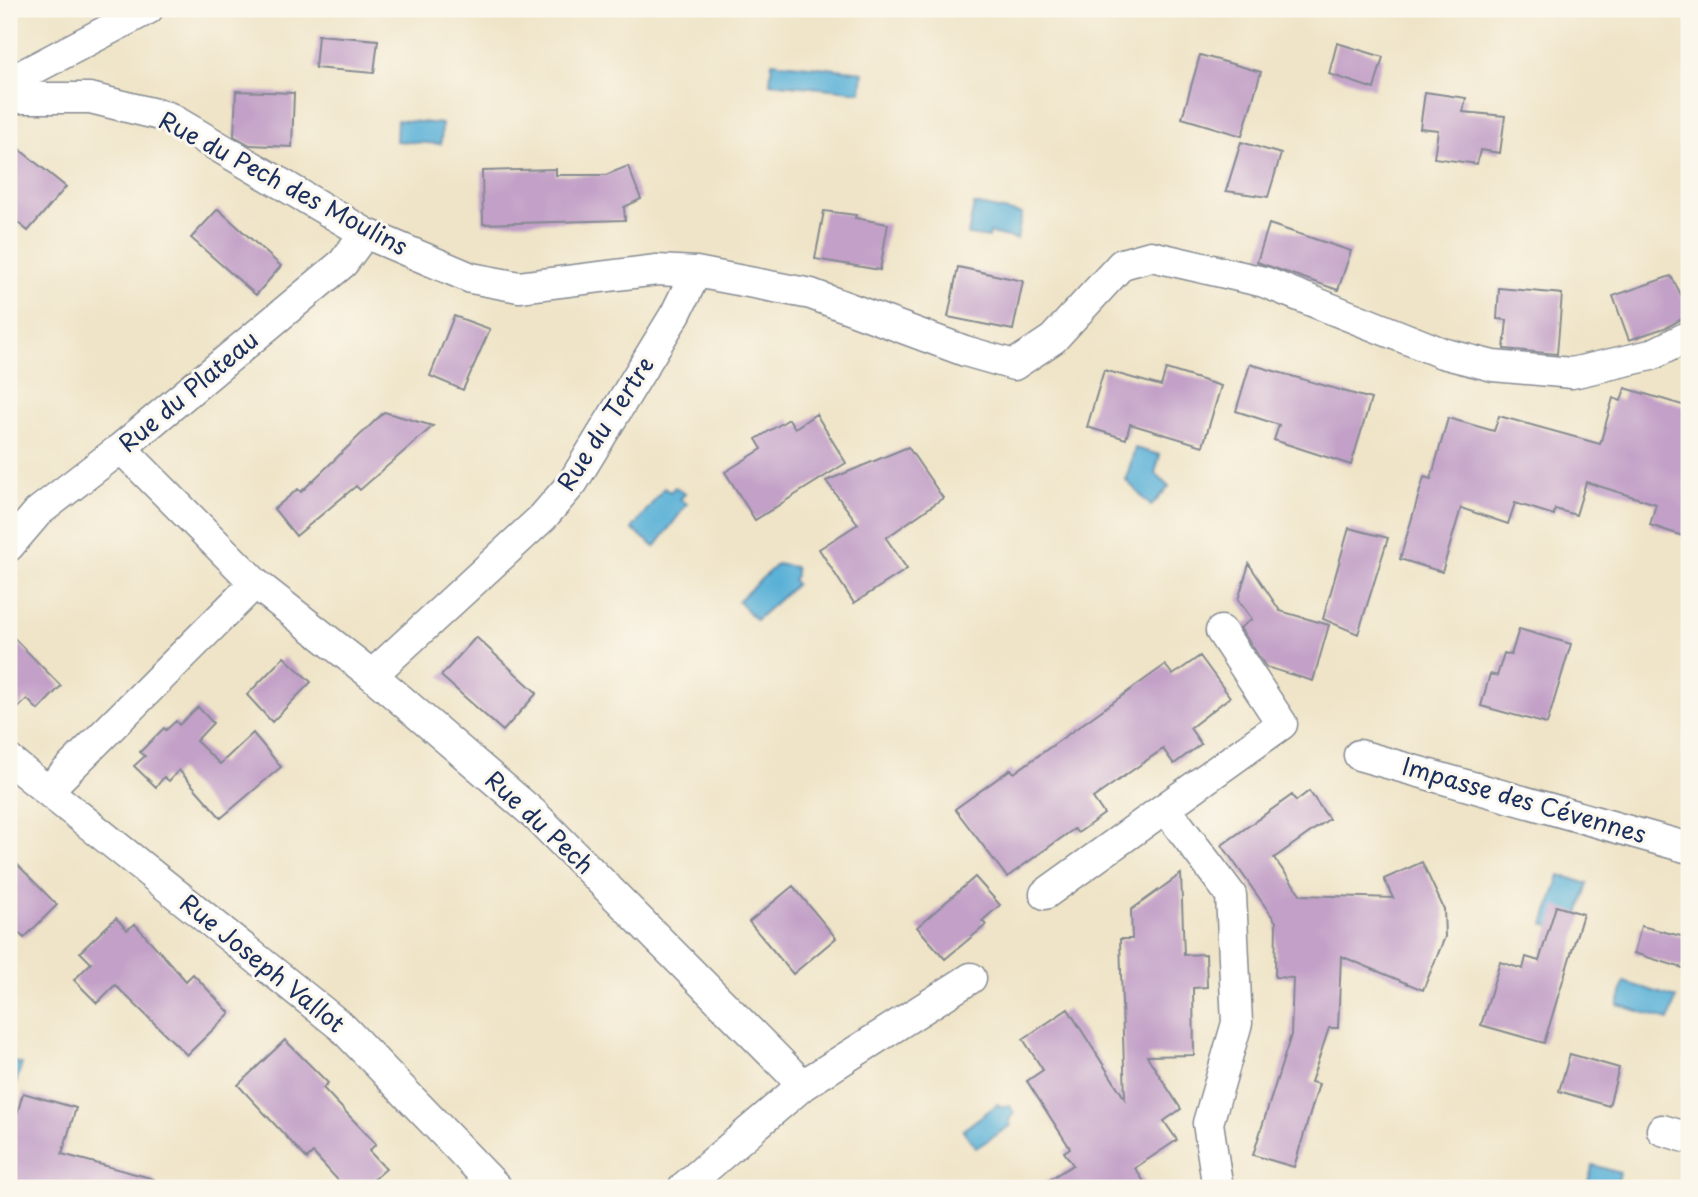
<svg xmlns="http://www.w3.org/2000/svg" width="1698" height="1197" font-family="'Playpen Sans',sans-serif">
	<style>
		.water { fill: #5ab1d7; stroke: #3a709a; stroke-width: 2 }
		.building { fill: #c2a0c7 }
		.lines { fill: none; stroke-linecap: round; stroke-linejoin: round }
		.minor-casing { stroke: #858a92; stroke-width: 33 }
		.minor { stroke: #fff; stroke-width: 30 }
		.labels { text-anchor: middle; stroke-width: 6; stroke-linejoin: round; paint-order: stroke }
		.street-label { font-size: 24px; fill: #1b2f5e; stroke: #fbf7ec }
	</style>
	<rect width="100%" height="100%" fill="#fbf7ec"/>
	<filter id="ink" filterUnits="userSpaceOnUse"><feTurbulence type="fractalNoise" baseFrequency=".0143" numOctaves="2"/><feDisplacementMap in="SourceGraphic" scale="14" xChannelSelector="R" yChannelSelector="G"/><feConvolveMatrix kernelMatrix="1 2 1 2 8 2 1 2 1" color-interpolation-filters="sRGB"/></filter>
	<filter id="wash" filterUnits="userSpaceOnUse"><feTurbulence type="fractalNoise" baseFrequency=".00686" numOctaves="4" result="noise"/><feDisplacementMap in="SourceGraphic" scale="28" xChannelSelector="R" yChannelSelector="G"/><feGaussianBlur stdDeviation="1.57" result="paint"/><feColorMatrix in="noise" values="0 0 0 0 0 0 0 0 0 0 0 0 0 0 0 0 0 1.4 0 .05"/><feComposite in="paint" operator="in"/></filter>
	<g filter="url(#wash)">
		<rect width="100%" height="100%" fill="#efe4c7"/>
		<path class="water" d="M772 62 863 72 861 92 770 83Z
			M397 120 442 124 441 144 396 141Z
			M974 204 1022 214 1017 239 990 233 989 238 968 235Z
			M1135 448 1160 455 1155 473 1169 487 1151 506 1126 480Z
			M675 487 685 494 680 499 687 504 655 547 632 529 664 488 670 492Z
			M777 564 795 567 796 575 793 580 796 584 756 620 738 601Z
			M1560 875 1588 884 1573 933 1544 924Z
			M1624 982 1676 998 1669 1020 1618 1005Z
			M9 1052 12 1053 10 1061 22 1064 16 1082 9 1086Z
			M998 1104 1000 1107 1010 1106 1014 1113 1009 1120 1011 1125 976 1148 963 1130Z
			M1593 1165 1620 1173 1616 1188H1586Z"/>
		<g id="blocks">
			<path class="building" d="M318 35 378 40 374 73 315 68Z
				M1337 43 1383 57 1374 89 1329 74Z
				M1200 55 1261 72 1242 136 1182 118Z
				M236 91 294 93 292 147 250 145 234 136Z
				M1425 92 1466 98 1463 112 1505 116 1500 153 1480 150 1477 164 1434 158 1438 130 1420 128Z
				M9 141 66 187 28 231 9 215Z
				M1241 142 1281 154 1268 197 1226 191Z
				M628 166 641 199 624 207 625 220 483 224 482 171 556 169V175H606Z
				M218 209 281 266 256 295 191 238Z
				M824 211 856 215 855 218 888 224 880 270 815 259Z
				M1269 224 1351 251 1338 290 1257 262Z
				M958 267 1023 281 1013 330 948 317Z
				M1671 276 1689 309V315L1667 327 1629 340 1613 296Z
				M1499 288 1562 294 1557 354 1504 349 1507 320 1497 319Z
				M454 316 490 329 463 390 430 376Z
				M1250 364 1371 399 1351 465 1274 440 1279 425 1236 411Z
				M1166 369 1221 386 1203 446 1130 424 1126 439 1087 427 1104 370 1161 386Z
				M1625 388 1689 407V538L1650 525 1656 504 1586 482 1576 515 1555 509 1554 515 1515 503 1508 524 1461 508 1442 572 1400 559 1424 477 1431 479 1448 418 1494 431 1499 416 1600 444 1613 398 1621 401Z
				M384 412 433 426 360 490 356 486 296 536 274 509 298 489 301 492Z
				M816 414 846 463 755 520 725 472 762 449 756 439 789 419 795 428Z
				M908 447 943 498 886 538 907 569 854 603 819 549 858 524 826 481Z
				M1349 528 1388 538 1358 634 1323 619Z
				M1249 564 1280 611 1329 625 1313 681 1266 667 1240 628 1252 619 1238 600Z
				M1519 629 1571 644 1547 724 1481 706 1490 674 1497 676 1504 653 1511 655Z
				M9 633 61 686 38 710 27 699 9 717Z
				M476 637 537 693 503 731 441 676Z
				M1200 656 1230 697 1190 728 1201 744 1174 764 1163 749 1120 779 1093 798 1104 814 1078 833 1074 829 1007 877 955 809 1011 769 1014 773 1165 665 1173 675Z
				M284 657 311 682 272 722 247 695Z
				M198 707 213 723 196 741 220 764 253 733 281 767 221 818 179 770 169 781 164 777 156 787 134 766 145 756 140 752 164 728 166 730 176 721 179 725Z
				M1309 791 1329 819 1274 858 1301 895 1393 898 1384 879 1422 862 1444 909 1445 937 1423 990 1341 956 1338 1028H1329L1311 1082 1319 1084 1294 1167 1253 1155 1291 1035 1293 978 1275 977 1276 922 1222 845 1292 795 1296 801Z
				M9 856 57 905 24 938 9 924Z
				M1181 874 1184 955 1206 954 1207 987 1193 988 1194 1055 1147 1056 1181 1109 1164 1121 1177 1140 1135 1168 1148 1188H1035L1073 1165 1064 1152 1070 1148 1027 1081 1043 1070 1023 1039 1068 1009 1125 1099 1120 939H1132L1131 910Z
				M975 877 1000 905 982 921 986 925 945 959 917 927Z
				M793 886 836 938 793 974 749 922Z
				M1556 906 1583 914 1544 1043 1481 1025 1500 962 1523 969 1526 957 1539 961Z
				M116 918 127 930 135 924 186 981 193 974 230 1013 187 1055 115 985 97 1003 74 980 91 963 80 952Z
				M1641 926 1689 938V970L1634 953Z
				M285 1040 328 1083 323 1088 376 1144 369 1151 386 1169 364 1188H345L313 1153 307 1159 238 1085Z
				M1570 1054 1619 1068 1609 1106 1559 1091Z
				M23 1093 76 1108 62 1154 154 1179 153 1188H9V1116L16 1118Z"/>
		</g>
	</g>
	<g filter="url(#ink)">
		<use href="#blocks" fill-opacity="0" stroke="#858a92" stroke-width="2"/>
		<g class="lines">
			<defs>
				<path id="minor" d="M9 82 148 9
					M9 98H90L168 117 365 233 471 278 519 287 657 270 696 272 811 294 965 351 1014 365 1053 339 1122 264 1151 256 1264 282 1442 353 1493 366 1572 373 1651 355 1689 336
					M121 448 255 583 372 675 534 814 803 1085
					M9 546 38 512 121 448 343 263 365 233
					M372 675 543 517 573 482 676 313 696 272
					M1359 755 1689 848
					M9 760 342 1027 497 1188
					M48 790 255 583
					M1166 809 1231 895 1237 1023 1208 1123 1217 1183 1220 1188
					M1045 894 1282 724 1221 631
					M1662 1130 1689 1138
					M683 1188 803 1085 971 978"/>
			</defs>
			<use href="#minor" class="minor-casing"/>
			<use href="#minor" class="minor"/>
		</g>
	</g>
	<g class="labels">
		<g class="street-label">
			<text transform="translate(283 184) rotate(28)" y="8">Rue du Pech des Moulins</text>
			<text transform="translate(189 392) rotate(-40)" y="8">Rue du Plateau</text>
			<text transform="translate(606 424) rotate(-57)" y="8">Rue du Tertre</text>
			<text transform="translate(1524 801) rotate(16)" y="8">Impasse des Cévennes</text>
			<text transform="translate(539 823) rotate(43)" y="8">Rue du Pech</text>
			<text transform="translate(262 964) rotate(39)" y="8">Rue Joseph Vallot</text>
		</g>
	</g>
	<rect width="1698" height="1197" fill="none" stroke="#fbf7ec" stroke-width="35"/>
</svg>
